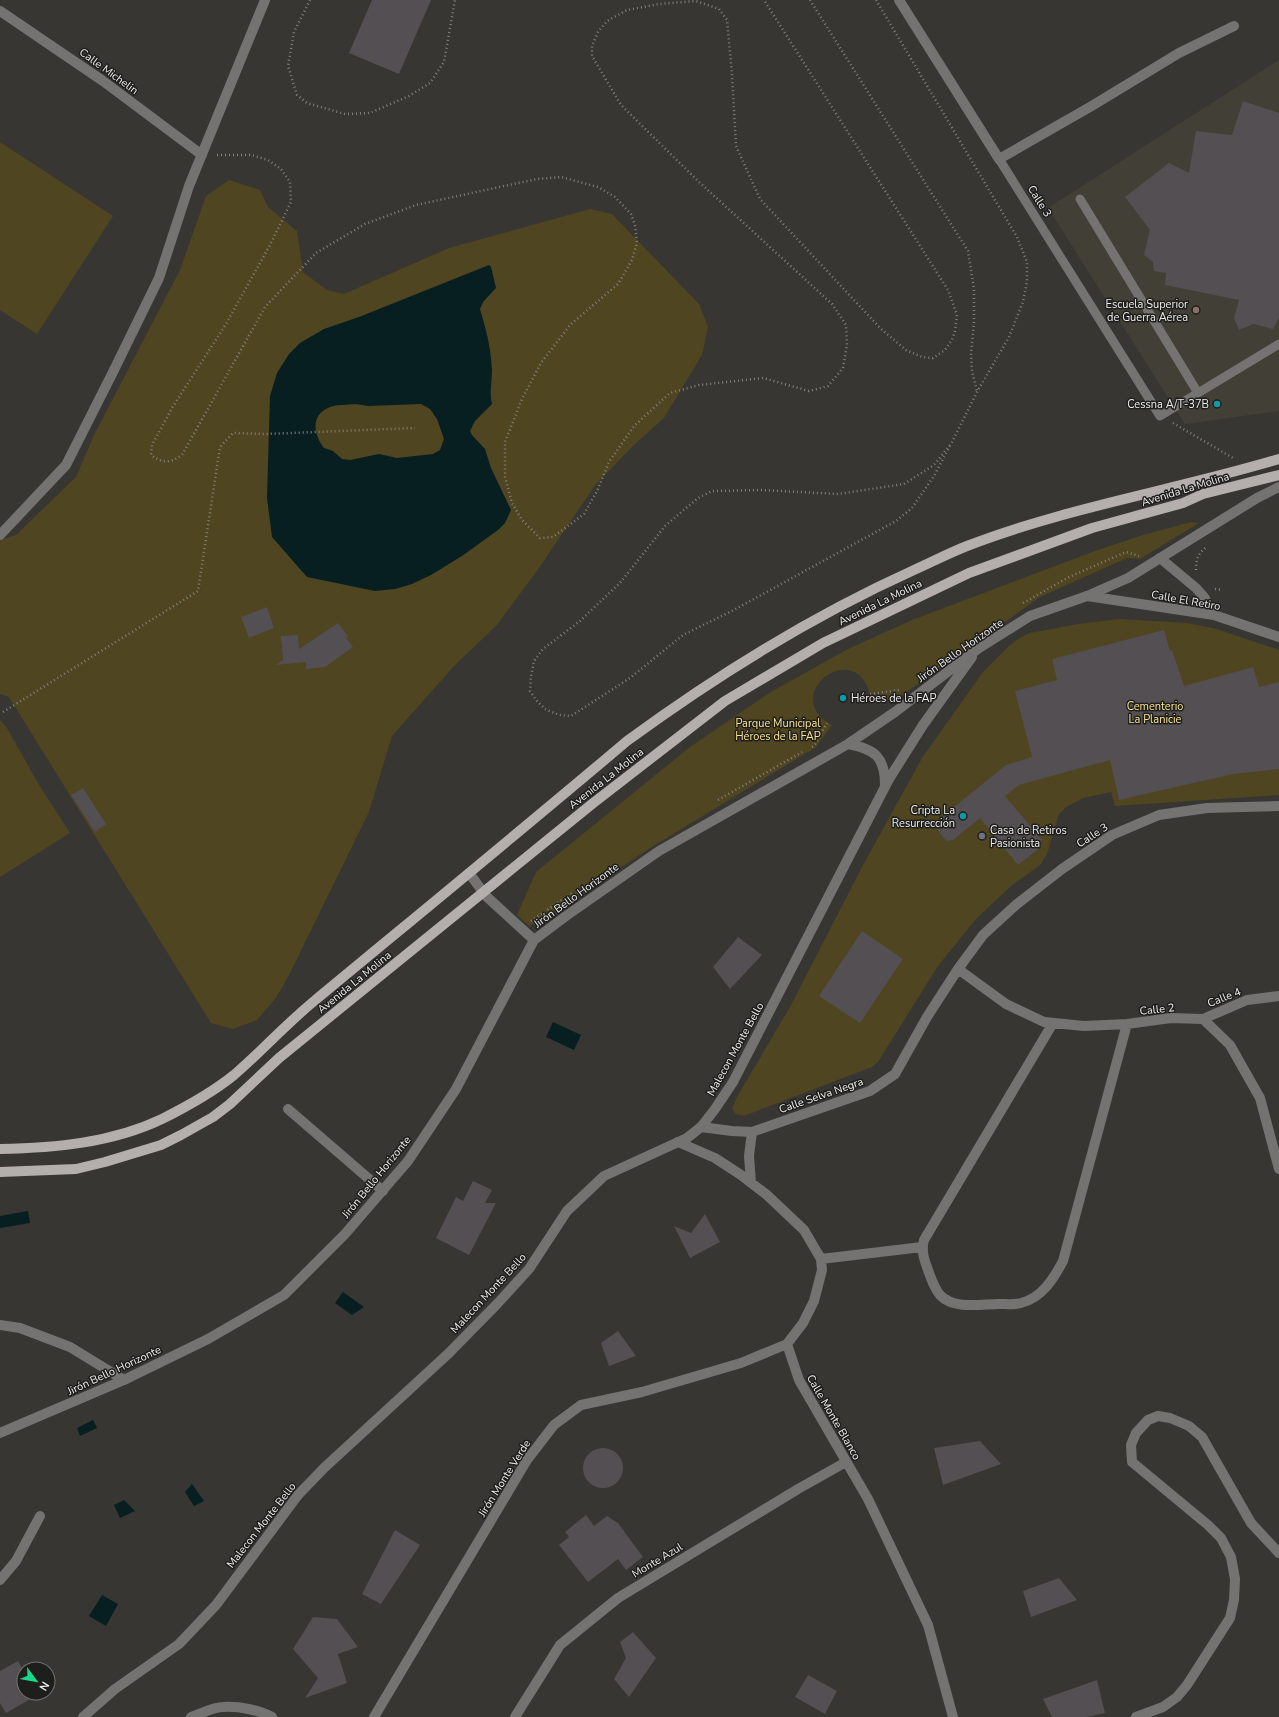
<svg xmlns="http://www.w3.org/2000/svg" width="1279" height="1717" font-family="'Nunito Sans',sans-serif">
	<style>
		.built { fill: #424036 }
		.green { fill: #4f4520 }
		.water { fill: #071f21; fill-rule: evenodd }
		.building { fill: #534f52 }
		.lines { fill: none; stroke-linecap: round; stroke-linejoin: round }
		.path { stroke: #82817e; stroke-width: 2.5; stroke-dasharray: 1 3; stroke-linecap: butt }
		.service { stroke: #757372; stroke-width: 9 }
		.minor { stroke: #757372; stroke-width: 10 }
		.tertiary { stroke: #757372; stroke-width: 10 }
		.primary { stroke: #b4afad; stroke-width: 10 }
		.education-dot { fill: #8d6e63; stroke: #1e1e1c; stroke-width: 1.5 }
		.culture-dot { fill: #0f9aa8; stroke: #1e1e1c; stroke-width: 1.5 }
		.worship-dot { fill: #6b7280; stroke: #1e1e1c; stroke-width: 1.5 }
		.labels { text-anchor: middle; stroke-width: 3; stroke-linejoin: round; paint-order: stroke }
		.street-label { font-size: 11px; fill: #eeedeb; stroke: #1e1e1c }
		.poi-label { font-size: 11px; fill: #eeedeb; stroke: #1e1e1c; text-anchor: end }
		.park-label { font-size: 11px; fill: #f9e290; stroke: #1e1e1c }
	</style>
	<rect width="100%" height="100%" fill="#373632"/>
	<path class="built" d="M1279 60V411L1185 424 1048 208Z"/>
	<path class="green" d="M0 142 113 216 37 334 0 310Z
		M229 180 260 190 268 207 297 231 303 272 327 290 344 294 449 248 590 209 612 214 699 304 708 327 702 355 664 418 634 445 596 484 539 568 497 625 454 666 392 736 369 812 289 975 276 998 257 1020 233 1029 211 1023 9 697 0 694V540L16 535 76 477 94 435 180 270 206 196Z
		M1191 522 1199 523 1140 559 1127 558 1040 597 894 701 870 694C855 636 778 696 832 725L816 747 655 845 539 921 529 926 517 915 536 872 690 747 769 693 848 649 912 620 1095 551 1143 535Z
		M1120 619 1187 623 1217 629 1279 650V795L1115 806 1111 792 1083 798 1066 807 1059 814 1047 854 1040 865 1011 886 976 919 938 966 878 1062 872 1067 744 1116 736 1114 732 1109 737 1097 790 1007 862 867 922 758 983 672 1010 645 1021 637 1030 633 1078 624Z
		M0 720 7 728 38 783 70 833 0 877Z"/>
	<path class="water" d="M489 265 491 267 496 288 483 302 480 309C486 329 491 348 492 370 492 381 489 393 492 404L475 421 470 431 472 435 485 449 491 468 511 510 505 523 498 530 462 556 431 575 412 584 395 589 375 591 307 577 272 537 267 498 270 396 277 373 289 354 300 343 324 329 359 317ZM356 404 368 406 421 404 430 409 437 419 444 439 440 450 433 454 397 458 379 454 350 460 342 459 333 451 324 448C314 435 310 416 328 408 335 404 347 405 356 404Z
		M553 1022 581 1035 574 1050 546 1037Z
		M28 1211 30 1223 0 1228V1216Z
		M343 1292 364 1307 352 1315 335 1303Z
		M93 1420 97 1428 80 1436 77 1428Z
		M192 1484 204 1501 194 1506 185 1492Z
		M124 1500 135 1511 120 1518 114 1505Z
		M102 1595 118 1604 106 1626 89 1616Z"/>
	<path class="building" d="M372 0H431L399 74 349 53Z
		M1243 101 1279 113V318L1273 329 1253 324 1239 330 1234 318 1239 300 1165 285 1166 273 1154 271 1153 262 1144 255 1150 230 1125 197 1169 163 1189 173 1196 131 1232 135Z
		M267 607 274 628 249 638 241 617Z
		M338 623 348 636 346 638 353 647 325 667 306 669V662L275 665 283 660 281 636 298 635 299 649Z
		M1164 630 1170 651 1172 650 1184 686 1253 667 1259 687 1279 682V769L1233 774 1119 800 1110 760 1019 785 1005 796 1042 840 1039 842 1042 846 1018 865 980 818 953 840 946 841 933 824 1006 765 1032 757 1015 691 1057 680 1052 659Z
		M83 788 106 824 95 832 71 795Z
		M862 931 903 959 860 1023 819 996Z
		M738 937 762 955 730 989 713 967Z
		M473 1181 492 1190 485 1203H496L469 1255 436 1238 456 1197 463 1201Z
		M705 1214 720 1242 690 1258 674 1226 691 1233Z
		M618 1331 636 1356 609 1366 601 1343Z
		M980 1441 1001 1464 943 1485 934 1448Z
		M583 1468a20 20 0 1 1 40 0a20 20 0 1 1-40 0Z
		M586 1515 594 1526 607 1516 618 1523 643 1557 626 1570 618 1559 588 1582 559 1545 569 1537 565 1532Z
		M395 1530 420 1545 381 1604 362 1594Z
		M1059 1578 1077 1600 1031 1617 1023 1591Z
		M313 1617 337 1619 358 1647 338 1654 347 1683 305 1698 318 1678 293 1649Z
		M633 1632 656 1658 629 1697 614 1679 626 1658 620 1642Z
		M18 1661 24 1672V1693H41L6 1713 0 1703V1671Z
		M808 1675 837 1691 825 1714 795 1697Z
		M1097 1680 1105 1713 1087 1717H1052L1043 1699Z"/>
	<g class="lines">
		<path class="path" d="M310 0 294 32 288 66 297 95 307 103 345 114 370 113 409 96 430 83 444 62 455 0
			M810 0 968 251 974 289V323L971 353 972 371 977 392
			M876 0 1017 237 1027 262V281L1023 302 1009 337 977 392 951 444 934 465 904 484 838 494 762 490 712 491 698 498 665 526 620 583 580 621 543 649 534 661 531 676 530 691 536 700 545 709 559 715 571 716 630 678 683 635 732 611 896 521 912 508 934 476 951 444
			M217 155H251L268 160 281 169 290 182 291 202 270 245 226 324 172 408 152 445 151 455C163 464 171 463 182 455L265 307 316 253 365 224 416 205 537 179 561 177 598 187 615 197 631 214 635 225 637 243 632 260 618 284 570 325 541 363 522 399 505 442V477L512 503 522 520 540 538 553 537 584 514 597 491 609 462 634 426 670 393 699 385 763 378 809 391 828 386 843 368 847 345 846 325 832 304 699 182 621 105 592 56V46L598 32 607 21 627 10 659 4 696 1 719 9 727 20 732 74 736 146 760 199 881 329 906 350 922 357 933 358 945 350 952 340 955 331 957 315 948 290 764 0
			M1173 423 1233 458
			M1196 570C1196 559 1198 553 1207 547
			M1215 589 1223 590
			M1023 603 1069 577 1126 552 1139 556
			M870 694 899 690 901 689
			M3 712 198 591 220 447 233 433 266 434 415 428
			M812 747 814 746 827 723
			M718 800 802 752
			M531 921 572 893"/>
		<path class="service" d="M999 159 1160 416 1279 344
			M1080 199 1198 393"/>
		<path class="minor" d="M899 0 999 159 1090 107 1179 53 1234 26
			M0 11 103 81 202 155
			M0 535 66 465 113 372 159 278 189 186 265 0
			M1160 558 1196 588 1204 597 1214 615
			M1087 596 1214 615 1279 637
			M958 969 1006 1004 1044 1022 1084 1026 1127 1024 1171 1018 1203 1019 1230 1045 1260 1098 1279 1169
			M1203 1019 1247 1000 1279 996
			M1053 1023 924 1240C921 1251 924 1259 928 1270 931 1278 934 1288 940 1295 954 1310 981 1304 999 1304 1006 1304 1014 1305 1021 1303 1042 1298 1054 1278 1063 1261L1127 1024
			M288 1109 383 1191
			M701 1127 732 1131 752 1132 870 1091 895 1074 927 1017 958 969 983 935 1017 904 1062 869 1112 835 1159 815 1207 808 1279 806
			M751 1183 749 1156 752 1132
			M821 1259 922 1247
			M0 1325 20 1328 70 1347 124 1380
			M787 1344 799 1380 868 1499 928 1625 953 1717
			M0 1580 16 1561 40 1516
			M191 1717C201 1714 213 1707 223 1707 239 1706 259 1710 272 1717
			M374 1717 527 1460 554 1425 581 1405 642 1392 741 1363 787 1344 803 1323 814 1301 822 1270 821 1259 804 1230 767 1195 741 1175 715 1158 678 1142
			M515 1717 560 1645 618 1598 798 1489 846 1462
			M1136 1717 1163 1707 1177 1697 1187 1685 1230 1618 1234 1600 1235 1579 1231 1557 1221 1538 1208 1525 1132 1462 1131 1445 1136 1433 1148 1420 1158 1416 1170 1418 1189 1426 1202 1437 1251 1523 1279 1553"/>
		<path class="tertiary" d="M848 744C875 749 885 757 885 785
			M469 873 486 896 534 940
			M0 1433 124 1380 208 1339 284 1295 345 1234 408 1161 456 1089 534 940 566 916 659 851 848 744 895 712 979 648 1030 616 1087 596 1128 578 1257 498 1279 487
			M83 1717 115 1689 179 1644 216 1605 298 1495 324 1468 449 1353 498 1303 529 1269 567 1211 604 1176 687 1138 701 1127 715 1109 733 1082 889 779 923 725 972 657"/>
		<path class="primary" d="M0 1149C54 1148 112 1143 162 1119 186 1107 213 1092 234 1075 261 1052 285 1025 313 1002 418 915 523 829 627 741 717 675 812 616 914 570 932 562 949 553 967 546 1068 507 1176 490 1279 459
			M0 1172 76 1169 105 1162 161 1145 181 1135 213 1117 230 1104 279 1058 592 804 725 701 823 643 969 573 1092 528 1183 503 1203 494 1279 475"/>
	</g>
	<circle class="education-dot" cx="1196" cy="310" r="4"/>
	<g class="culture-dot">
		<circle cx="1217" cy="404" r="4"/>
		<circle cx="843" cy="698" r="4"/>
		<circle cx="963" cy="816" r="4"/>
	</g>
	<circle class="worship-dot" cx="982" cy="836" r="4"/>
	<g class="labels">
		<g class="street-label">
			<text transform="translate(109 71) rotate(36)" y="4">Calle Michelin</text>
			<text transform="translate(1040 201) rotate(58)" y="4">Calle 3</text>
			<text transform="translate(1185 489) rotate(-17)" y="4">Avenida La Molina</text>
			<text transform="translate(1186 600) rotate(10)" y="4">Calle El Retiro</text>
			<text transform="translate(880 602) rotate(-26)" y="4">Avenida La Molina</text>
			<text transform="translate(960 650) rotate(-35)" y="4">Jirón Bello Horizonte</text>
			<text transform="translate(606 778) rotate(-38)" y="4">Avenida La Molina</text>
			<text transform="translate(1092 835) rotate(-33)" y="4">Calle 3</text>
			<text transform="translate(576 895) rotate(-36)" y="4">Jirón Bello Horizonte</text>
			<text transform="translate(354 982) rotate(-39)" y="4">Avenida La Molina</text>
			<text transform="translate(1224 997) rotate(-22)" y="4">Calle 4</text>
			<text transform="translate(1157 1009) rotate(-6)" y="4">Calle 2</text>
			<text transform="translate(735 1049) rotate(-61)" y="4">Malecon Monte Bello</text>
			<text transform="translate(821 1095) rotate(-19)" y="4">Calle Selva Negra</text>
			<text transform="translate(376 1177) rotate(-51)" y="4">Jirón Bello Horizonte</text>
			<text transform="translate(488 1293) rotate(-47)" y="4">Malecon Monte Bello</text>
			<text transform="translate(114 1370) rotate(-25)" y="4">Jirón Bello Horizonte</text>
			<text transform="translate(834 1417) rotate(60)" y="4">Calle Monte Blanco</text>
			<text transform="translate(504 1478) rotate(-58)" y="4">Jirón Monte Verde</text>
			<text transform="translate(261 1525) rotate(-52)" y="4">Malecon Monte Bello</text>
			<text transform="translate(657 1560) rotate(-31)" y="4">Monte Azul</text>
		</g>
		<g class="poi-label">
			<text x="1188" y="308">Escuela Superior<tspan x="1188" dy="13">de Guerra Aérea</tspan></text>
			<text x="1209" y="408">Cessna A/T-37B</text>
			<text x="851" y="702" text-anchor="start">Héroes de la FAP</text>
			<text x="955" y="814">Cripta La<tspan x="955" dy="13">Resurrección</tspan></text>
			<text x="990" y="834" text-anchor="start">Casa de Retiros<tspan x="990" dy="13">Pasionista</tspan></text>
		</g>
		<g class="park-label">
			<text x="1155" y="710">Cementerio<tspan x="1155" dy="13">La Planicie</tspan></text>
			<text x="778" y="727">Parque Municipal<tspan x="778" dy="13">Héroes de la FAP</tspan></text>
		</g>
	</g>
	<g transform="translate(36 1681) rotate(122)"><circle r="19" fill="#1e1e1c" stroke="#71716f"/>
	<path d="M0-3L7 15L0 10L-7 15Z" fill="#18d989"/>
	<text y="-6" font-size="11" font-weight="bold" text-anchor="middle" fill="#eeedeb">N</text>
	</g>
</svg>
